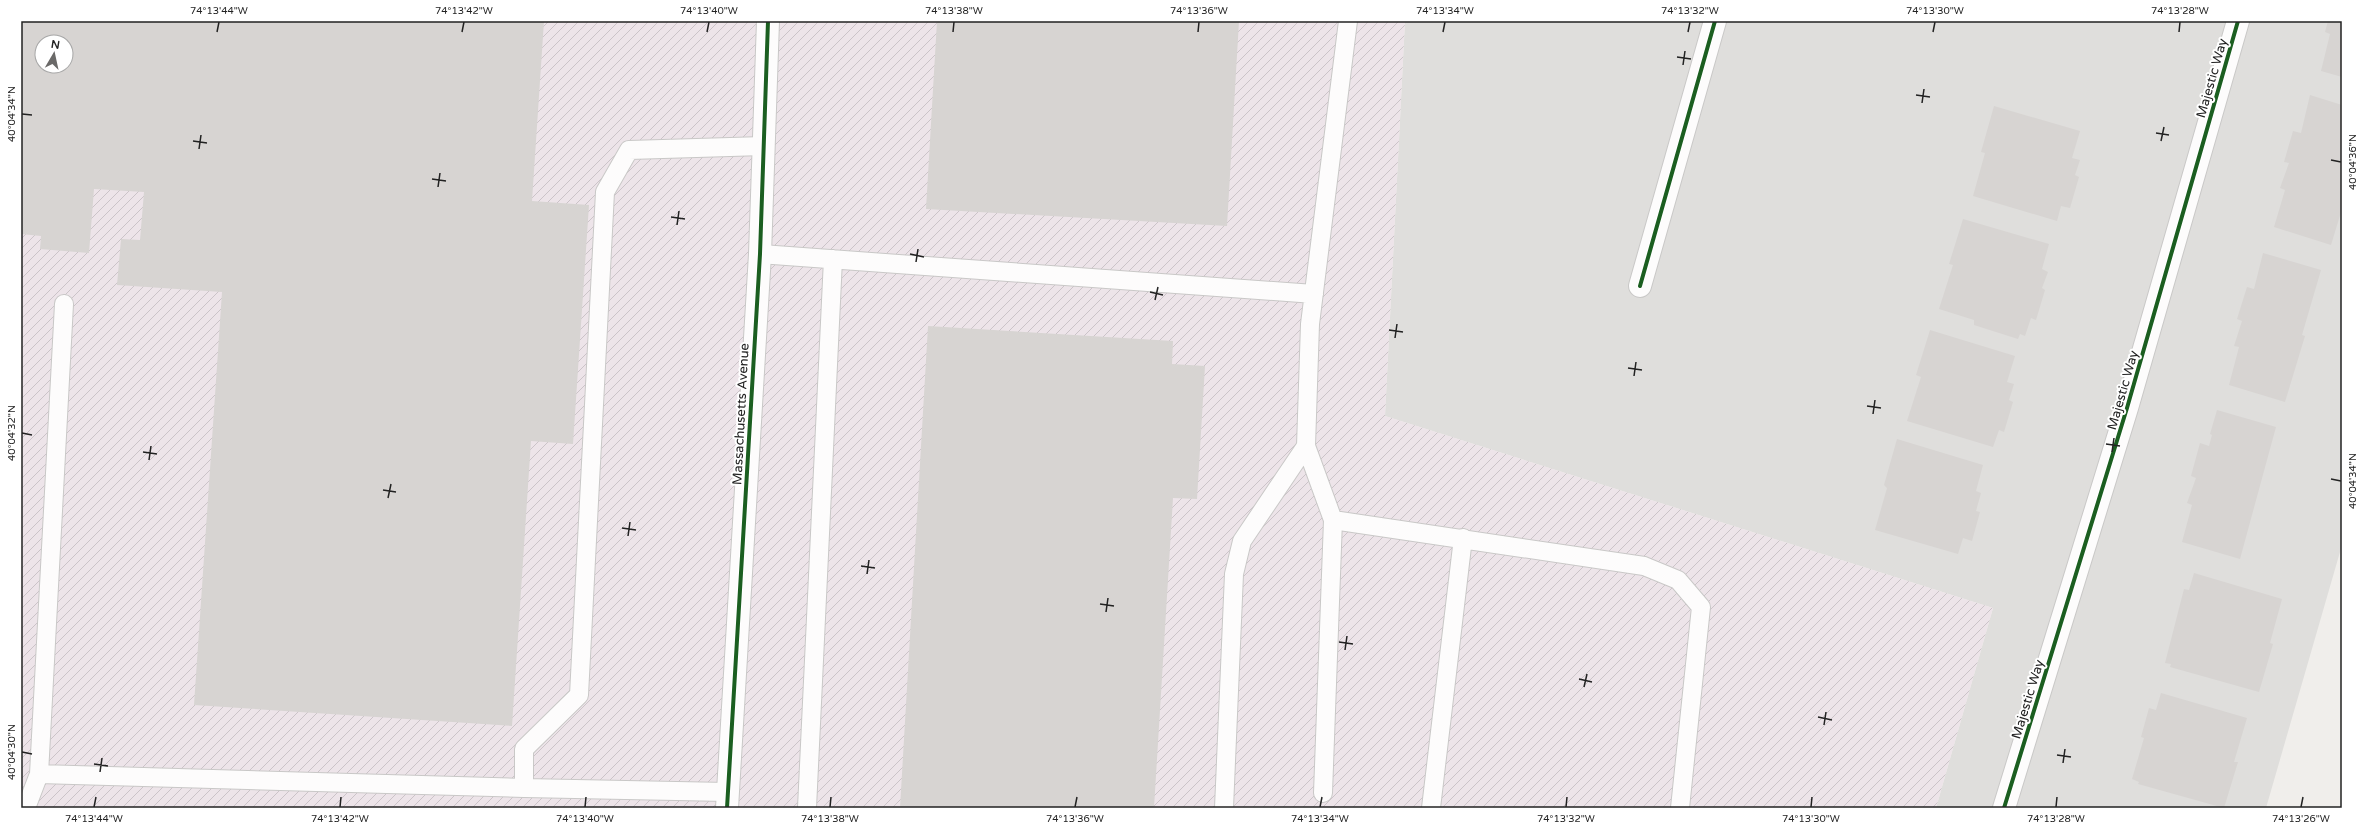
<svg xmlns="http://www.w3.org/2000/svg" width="2363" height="829" font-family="'Varela Round',sans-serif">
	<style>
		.residential { fill: #dfdedc }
		.industrial { fill: url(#industrial-furrows); fill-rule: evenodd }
		.building { fill: #d7d4d2; fill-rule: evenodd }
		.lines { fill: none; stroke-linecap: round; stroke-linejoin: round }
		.lane-casing { stroke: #c9c8c7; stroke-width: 20 }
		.street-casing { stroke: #c9c8c7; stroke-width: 24 }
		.lane { stroke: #fdfcfc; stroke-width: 18 }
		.street { stroke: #fdfcfc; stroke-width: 22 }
		.cycleway-casing { stroke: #fff; stroke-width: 6 }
		.cycleway { stroke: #1b5e20; stroke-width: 4 }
		.ticks { fill: none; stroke: #222; stroke-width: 1.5 }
		.labels { text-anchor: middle; stroke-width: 4; stroke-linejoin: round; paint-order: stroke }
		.street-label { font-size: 13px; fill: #222; stroke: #fff }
		.neatline { fill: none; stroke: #222; stroke-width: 1.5 }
		.ticks-label { font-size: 10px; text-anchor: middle; fill: #222 }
	</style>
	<defs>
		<pattern id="industrial-furrows" width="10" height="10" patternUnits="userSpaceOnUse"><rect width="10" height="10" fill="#ede4e9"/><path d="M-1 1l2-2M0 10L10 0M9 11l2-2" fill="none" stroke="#cbc3c8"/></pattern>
	</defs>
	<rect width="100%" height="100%" fill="#f0eeeb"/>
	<path class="residential" d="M1405 21H2342V545L2266 808H1936L1993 608 1385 416Z"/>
	<path class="industrial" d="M21 21H1405L1385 416 1993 608 1936 808H21ZM42 42H66V66H42Z"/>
	<path class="building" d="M21 21H544L532 201 589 205 573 444 531 441 512 726 194 705 222 292 117 285 121 239 140 240 144 192 94 189 89 253 40 249 41 236 21 234ZM42 42H66V66H42Z
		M937 21H1239L1227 226 926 209Z
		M2328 21H2342V77L2321 71 2330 34 2325 32Z
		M2310 95 2342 105V209L2331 245 2274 227 2285 190 2280 188 2289 163 2284 162 2293 131 2301 133Z
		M1994 106 2080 131 2072 158 2080 160 2075 175 2079 177 2070 208 2061 206 2057 221 1973 196 1985 153 1981 152Z
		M1963 219 2049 244 2042 269 2048 272 2042 288 2045 290 2036 320 2031 318 2025 336 2020 334 2018 339 1974 325V320L1939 309 1953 265 1949 264Z
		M2263 253 2321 270 2302 335 2305 336 2285 402 2229 385 2239 347 2234 346 2242 321 2237 319 2247 287 2254 289Z
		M928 326 1173 341 1172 364 1205 366 1197 499 1173 498 1154 808H900Z
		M1930 330 2015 356 2007 382 2014 384 2009 400 2013 402 2004 432 1999 430 1993 447 1907 421 1921 377 1916 375Z
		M2217 410 2276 427 2240 559 2182 542 2192 505 2187 503 2196 478 2191 476 2200 443 2209 446 2212 435 2210 434Z
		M1897 439 1983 465 1976 491 1981 493 1976 511 1980 512 1972 541 1963 538 1958 554 1875 530 1887 488 1884 485Z
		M2194 573 2282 599 2270 643 2273 644 2259 692 2170 667 2171 664 2165 663 2184 589 2189 590Z
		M2161 693 2247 718 2234 762H2238L2224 808 2138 784 2139 782 2132 779 2144 738 2141 737 2149 708 2156 710Z"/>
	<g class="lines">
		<defs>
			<path id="lane" d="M760 254 1314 294
				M1333 520 1644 566 1678 580 1701 607 1680 808
				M39 774 64 304
				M727 792 524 788V749L579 695 605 192 629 150 764 146
				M1323 793 1333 520 1306 446 1310 324 1348 21
				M26 808 39 774 524 788
				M807 808 833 259
				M1224 808 1234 574 1242 541 1306 446
				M1431 808 1463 538"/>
			<path id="street" d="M1640 286 1715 21
				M727 808 760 254 768 21
				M2004 808 2127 408 2238 21"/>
		</defs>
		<use href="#lane" class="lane-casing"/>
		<use href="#street" class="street-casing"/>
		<use href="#lane" class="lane"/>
		<use href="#street" class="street"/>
		<defs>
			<path id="cycleway" d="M1640 286 1715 21
				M727 808 760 254 768 21
				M2004 808 2127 408 2238 21"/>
		</defs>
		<use href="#cycleway" class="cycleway-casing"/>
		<use href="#cycleway" class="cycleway"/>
	</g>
	<path class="ticks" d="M217 32 219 22M462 32 464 22M707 32 709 22M953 32 954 22M1198 32 1199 22M1443 32 1445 22M1688 32 1690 22M1933 32 1935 22M2179 32 2180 22M1677 57 1691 59M1683 65 1685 51M1916 95 1930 97M1922 103 1924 89M22 114 32 115M2156 133 2169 135M193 141 207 143M2161 141 2164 127M199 149 201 135M2331 160 2341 162M432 179 446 181M438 187 440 173M671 217 685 219M677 225 679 211M910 254 924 257M916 262 918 249M1150 292 1163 295M1155 300 1158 287M1389 330 1403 332M1395 338 1397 324M1628 368 1642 370M1634 376 1636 362M1867 406 1881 408M1873 414 1875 400M22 433 32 435M2106 444 2120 446M143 452 157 454M2112 452 2114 438M149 460 151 446M2331 479 2341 481M383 490 396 492M388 498 391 484M622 528 636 530M628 536 630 522M861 566 875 568M867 574 869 560M1100 604 1114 606M1106 612 1108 598M1339 642 1353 644M1345 650 1347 636M1579 679 1592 682M1584 687 1587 674M1818 717 1832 720M1824 725 1826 712M22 752 32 754M2057 755 2071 757M2063 763 2065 749M94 764 108 766M100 772 102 758M94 807 96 797M340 807 341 797M585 807 586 797M830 807 831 797M1075 807 1077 797M1320 807 1322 797M1566 807 1567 797M1811 807 1812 797M2056 807 2057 797M2301 807 2303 797"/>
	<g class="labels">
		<g class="street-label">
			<text transform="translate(2211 78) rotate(-74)" y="5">Majestic Way</text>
			<text transform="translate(2122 390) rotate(-74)" y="5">Majestic Way</text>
			<text transform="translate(740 414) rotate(-87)" y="5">Massachusetts Avenue</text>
			<text transform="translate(2027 699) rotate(-73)" y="5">Majestic Way</text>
		</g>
	</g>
	<rect width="2363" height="829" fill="none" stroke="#ffffff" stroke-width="44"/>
	<g transform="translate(54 54) rotate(9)"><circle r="19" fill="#ffffff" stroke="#a7a7a7"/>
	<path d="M0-3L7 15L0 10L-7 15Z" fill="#6a6968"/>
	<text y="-6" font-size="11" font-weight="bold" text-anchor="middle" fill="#222222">N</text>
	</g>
	<rect x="22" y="22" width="2319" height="785" class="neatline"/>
	<g class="ticks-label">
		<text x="219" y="14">74°13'44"W</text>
		<text x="464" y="14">74°13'42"W</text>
		<text x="709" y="14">74°13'40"W</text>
		<text x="954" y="14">74°13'38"W</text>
		<text x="1199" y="14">74°13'36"W</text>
		<text x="1445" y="14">74°13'34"W</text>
		<text x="1690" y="14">74°13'32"W</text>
		<text x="1935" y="14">74°13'30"W</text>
		<text x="2180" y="14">74°13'28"W</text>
		<text transform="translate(11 114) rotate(-90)" y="4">40°04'34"N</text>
		<text transform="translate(2352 162) rotate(-90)" y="4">40°04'36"N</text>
		<text transform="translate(11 433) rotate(-90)" y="4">40°04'32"N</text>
		<text transform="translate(2352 481) rotate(-90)" y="4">40°04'34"N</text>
		<text transform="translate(11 752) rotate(-90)" y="4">40°04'30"N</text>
		<text x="94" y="822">74°13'44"W</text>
		<text x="340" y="822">74°13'42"W</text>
		<text x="585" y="822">74°13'40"W</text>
		<text x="830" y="822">74°13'38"W</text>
		<text x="1075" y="822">74°13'36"W</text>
		<text x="1320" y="822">74°13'34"W</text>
		<text x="1566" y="822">74°13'32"W</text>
		<text x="1811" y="822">74°13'30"W</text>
		<text x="2056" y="822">74°13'28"W</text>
		<text x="2301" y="822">74°13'26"W</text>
	</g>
</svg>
